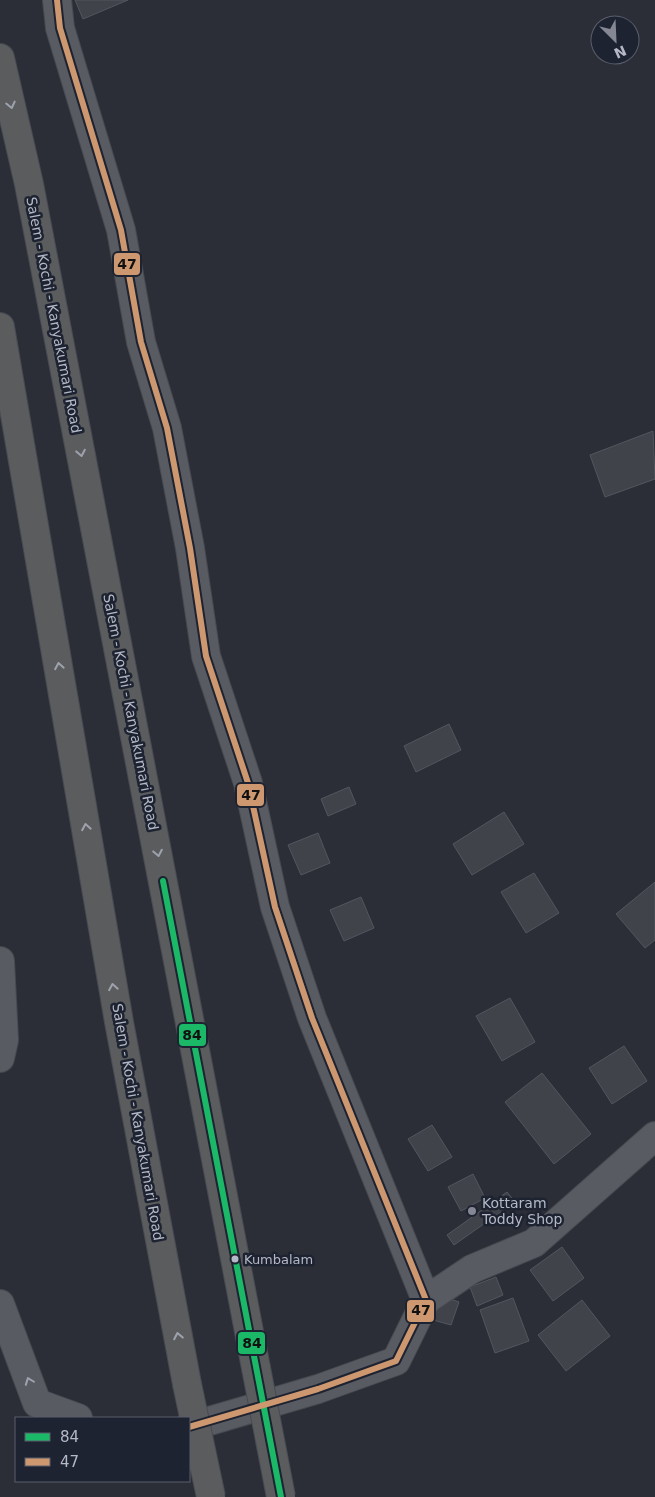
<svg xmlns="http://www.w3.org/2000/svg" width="655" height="1497" font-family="'DejaVu Sans',sans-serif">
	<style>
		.building { fill: #40434a; stroke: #52565e }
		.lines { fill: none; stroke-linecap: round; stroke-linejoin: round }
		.secondary-casing { stroke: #474950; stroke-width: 30 }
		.highway-casing { stroke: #474a52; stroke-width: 30 }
		.secondary { stroke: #595b62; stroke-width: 28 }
		.highway { stroke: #5a5c5e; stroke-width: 28 }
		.highway-bridge-casing { stroke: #474a52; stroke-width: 30; stroke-linecap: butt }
		.highway-bridge { stroke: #5a5c5e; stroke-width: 28 }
		.bus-1-casing { stroke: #1e2331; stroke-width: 10 }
		.bus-2-casing { stroke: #1e2331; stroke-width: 10 }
		.bus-1 { stroke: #1ab867; stroke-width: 6 }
		.bus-2 { stroke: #cd976f; stroke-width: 6 }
		.oneway { stroke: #9ea2ad }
		.oneway2 { stroke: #9ea2ae }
		.poi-dot { fill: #858894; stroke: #1e2331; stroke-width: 2 }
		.bus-dot { fill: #b5b9c7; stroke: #1e2331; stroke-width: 2 }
		.labels { text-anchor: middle; stroke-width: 5; stroke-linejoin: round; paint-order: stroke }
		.bus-label { font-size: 13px; fill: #b5b9c7; stroke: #1e2331; text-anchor: start }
		.street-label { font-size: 14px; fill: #b5b9c7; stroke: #1e2331 }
		.poi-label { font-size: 14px; fill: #b5b9c7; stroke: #1e2331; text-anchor: start }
		.line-badge { stroke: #1e2331; stroke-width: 2 }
		.pale-badge-label { font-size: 14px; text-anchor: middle; font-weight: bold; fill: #111 }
	</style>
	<rect width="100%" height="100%" fill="#2b2e36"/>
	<path class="building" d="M75 0H128L83 19Z
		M653 431 655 479 605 497 590 455Z
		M449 724 461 750 416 772 404 746Z
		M349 787 356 804 328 816 321 799Z
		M504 812 524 844 472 875 453 844Z
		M318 833 330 863 301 875 288 845Z
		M534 873 559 913 526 933 501 892Z
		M655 882V940L645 948 616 914Z
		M361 897 374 928 344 941 330 910Z
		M510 998 535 1042 502 1061 476 1016Z
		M624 1046 647 1081 612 1104 589 1068Z
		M542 1073 591 1134 554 1164 505 1102Z
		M432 1125 452 1157 428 1171 408 1139Z
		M473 1174 485 1198 461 1211 448 1187Z
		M507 1192 515 1202 454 1245 447 1235Z
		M562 1247 584 1278 553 1301 530 1270Z
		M496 1277 503 1295 477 1306 470 1287Z
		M441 1296 459 1302 451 1325 433 1320Z
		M513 1298 529 1341 495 1353 480 1310Z
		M582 1300 610 1336 566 1371 538 1335Z"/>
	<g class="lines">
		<defs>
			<path id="secondary" d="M57 0 60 28 121 230 141 342 167 428 190 548 206 656 248 783 275 907 312 1018 426 1300 396 1361 318 1389 189 1427
				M0 961 4 1040 0 1058
				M426 1300 472 1269 534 1243 655 1136
				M0 1304 37 1403 78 1418"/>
			<path id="highway" d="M0 58 29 184 256 1368
				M0 327 119 1022 187 1384"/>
		</defs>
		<use href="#secondary" class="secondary-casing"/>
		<use href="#highway" class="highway-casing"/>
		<use href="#secondary" class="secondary"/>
		<use href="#highway" class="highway"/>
		<defs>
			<path id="highway-bridge" d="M256 1368 281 1497
				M187 1384 211 1497"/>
		</defs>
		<use href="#highway-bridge" class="highway-bridge-casing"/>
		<use href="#highway-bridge" class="highway-bridge"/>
		<defs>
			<path id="bus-1" d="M163 881 281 1497"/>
			<path id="bus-2" d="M57 0 60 28 121 230 141 342 167 428 190 548 206 656 248 783 275 907 312 1018 426 1300 396 1361 318 1389 189 1427"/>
		</defs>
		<use href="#bus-1" class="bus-1-casing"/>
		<use href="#bus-2" class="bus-2-casing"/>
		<use href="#bus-1" class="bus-1"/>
		<use href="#bus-2" class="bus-2"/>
	</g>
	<defs><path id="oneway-chevron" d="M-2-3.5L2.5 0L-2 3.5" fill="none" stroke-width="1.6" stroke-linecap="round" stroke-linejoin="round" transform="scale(1.25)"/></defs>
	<g class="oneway">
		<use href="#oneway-chevron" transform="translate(11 105) rotate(77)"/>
		<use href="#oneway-chevron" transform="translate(81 453) rotate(79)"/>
		<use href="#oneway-chevron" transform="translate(59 666) rotate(-100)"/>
		<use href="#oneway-chevron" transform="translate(86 827) rotate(-100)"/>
		<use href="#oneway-chevron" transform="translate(158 853) rotate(79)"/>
		<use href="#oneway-chevron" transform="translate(113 987) rotate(-100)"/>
		<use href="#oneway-chevron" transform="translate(178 1336) rotate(-101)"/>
	</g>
	<use class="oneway2" href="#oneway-chevron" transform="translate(29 1381) rotate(-111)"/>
	<circle class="poi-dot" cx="472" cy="1211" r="5"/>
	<circle class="bus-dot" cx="235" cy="1259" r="4.5"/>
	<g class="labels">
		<g class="bus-label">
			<text x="244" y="1264">Kumbalam</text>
		</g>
		<g class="street-label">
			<text transform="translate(54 315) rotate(79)" y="5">Salem - Kochi - Kanyakumari Road</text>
			<text transform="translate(131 712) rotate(79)" y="5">Salem - Kochi - Kanyakumari Road</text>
			<text transform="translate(138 1122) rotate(80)" y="5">Salem - Kochi - Kanyakumari Road</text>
		</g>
		<g class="poi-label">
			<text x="482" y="1208">Kottaram<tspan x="482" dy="16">Toddy Shop</tspan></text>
		</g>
	</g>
	<g class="line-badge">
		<rect x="113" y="252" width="28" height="24" rx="5" fill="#cd976f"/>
		<rect x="236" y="783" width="29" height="24" rx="5" fill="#cd976f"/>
		<rect x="178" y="1023" width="29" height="24" rx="5" fill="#1ab867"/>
		<rect x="406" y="1299" width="29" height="24" rx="5" fill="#cd976f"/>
		<rect x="237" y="1331" width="29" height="24" rx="5" fill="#1ab867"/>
	</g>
	<g class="pale-badge-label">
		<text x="127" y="269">47</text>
		<text x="251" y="800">47</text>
		<text x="192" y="1040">84</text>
		<text x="421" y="1315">47</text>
		<text x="252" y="1348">84</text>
	</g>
	<rect x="15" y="1417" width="175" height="65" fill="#1e2331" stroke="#5a5f6d"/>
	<rect x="25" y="1433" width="25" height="8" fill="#1ab867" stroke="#5a5f6d"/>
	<text x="60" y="1442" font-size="15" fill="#b5b9c7">84</text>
	<rect x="25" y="1458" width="25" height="8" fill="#cd976f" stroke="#5a5f6d"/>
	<text x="60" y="1467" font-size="15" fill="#b5b9c7">47</text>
	<g transform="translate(615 40) rotate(156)"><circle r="24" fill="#1e2331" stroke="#5a5f6d"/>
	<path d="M0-4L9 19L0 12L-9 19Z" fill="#858894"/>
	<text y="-8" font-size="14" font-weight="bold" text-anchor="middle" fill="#b5b9c7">N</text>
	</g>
</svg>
